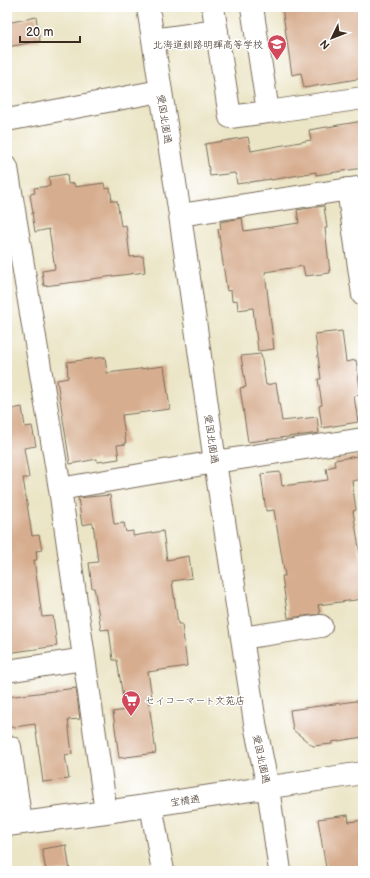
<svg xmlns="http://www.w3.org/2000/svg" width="370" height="878" font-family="'Balsamiq Sans','Klee One',sans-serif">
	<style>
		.building { fill: #d7ad8f }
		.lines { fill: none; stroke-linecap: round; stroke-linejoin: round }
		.minor-casing { stroke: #796b59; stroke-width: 24 }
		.minor { stroke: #fff; stroke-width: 22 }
		.labels { text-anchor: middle; stroke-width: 3; stroke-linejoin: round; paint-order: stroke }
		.poi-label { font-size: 10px; fill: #3b2a1e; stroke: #fff; text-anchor: end }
		.street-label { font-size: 10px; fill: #3b2a1e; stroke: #fff }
	</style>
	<rect width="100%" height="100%" fill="#fff"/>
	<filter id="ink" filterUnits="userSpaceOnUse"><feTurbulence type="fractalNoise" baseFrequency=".025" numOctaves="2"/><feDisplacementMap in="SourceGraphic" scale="8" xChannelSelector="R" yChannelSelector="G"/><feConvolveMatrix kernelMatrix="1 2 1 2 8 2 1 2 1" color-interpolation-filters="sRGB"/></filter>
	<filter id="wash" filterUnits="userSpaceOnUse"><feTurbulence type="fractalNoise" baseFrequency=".012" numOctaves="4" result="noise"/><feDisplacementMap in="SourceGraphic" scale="16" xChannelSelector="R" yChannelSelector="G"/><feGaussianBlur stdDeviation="0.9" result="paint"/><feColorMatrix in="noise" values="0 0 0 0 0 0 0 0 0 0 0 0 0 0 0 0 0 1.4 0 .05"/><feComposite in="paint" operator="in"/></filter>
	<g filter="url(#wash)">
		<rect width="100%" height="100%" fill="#ebe5c6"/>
		<g id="blocks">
			<path class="building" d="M282 7H363V78L304 88 301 73 292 75Z
				M36 17 40 41 7 47V23Z
				M363 121V168L316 175V172L271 180V179L237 184 235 173 210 176 205 144 248 137 251 151 311 140 309 130Z
				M67 174 68 184 74 183 75 187 104 183 105 189 110 188 112 201H117L121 226 126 225 130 257 143 256 145 272 91 279V280L44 286 42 271 55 269 49 229 35 232 32 213H33L30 194 35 193 34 188 50 186 49 177Z
				M324 206 327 228H325L330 273 305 276 303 266 265 272 274 349 258 351 253 308 238 310 237 300 232 301 231 290 227 291 218 229H221L220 222 242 218 244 231 299 223 297 210Z
				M342 331 346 362 356 360 361 395 354 396 358 422 322 428 319 406 322 405 318 379H321L315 334Z
				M261 354 266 385 276 383 282 421 317 417 319 433 248 442 240 388 246 387 241 356Z
				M105 357 107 373 164 366 170 409 122 415 126 444 117 445 119 459 98 462 97 459 70 464 57 380 68 378 67 362Z
				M22 407 25 427 32 426 36 446 24 448 29 478H23L32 536 39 535 42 550 36 551 37 560H34L42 617 53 616 57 646 7 653V410Z
				M363 455V479L352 481 356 510 353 511 363 572V599L318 605 320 614 288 618 282 576H285L274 510 266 511 261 474 280 472 282 486 328 480 326 468 335 466 334 460Z
				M110 495 114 524 124 523 126 532 133 531V536L163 531 167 560 189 556 192 578 172 581 178 624H182L187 666 148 672 152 697H148L156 753 119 758 113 712 125 710 117 660H113L109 629 101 630 95 592 94 588H92L89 563 98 562 93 523 82 525 78 498Z
				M76 688 80 719 68 720 72 754 65 755 69 779 43 782 35 724 7 728V697Z
				M363 700V737L332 742V744L313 746 293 730 290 710Z
				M348 815 349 822 363 820V871H331L326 868 318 819Z
				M66 845 70 871H46L42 849Z"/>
		</g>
	</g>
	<g filter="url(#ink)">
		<use href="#blocks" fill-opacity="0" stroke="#796b59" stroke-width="1"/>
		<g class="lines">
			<defs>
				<path id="minor" d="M148 7 180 215 215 462 256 729 268 788 280 871
					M213 7 230 117 268 112
					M252 7 268 112 363 98
					M153 40 217 31
					M7 120 160 91
					M7 168 60 489 106 812
					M348 189 363 295
					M180 215 363 187
					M60 489 215 462 363 439
					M242 638 321 626
					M7 671 84 659
					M10 747 21 823
					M151 805 163 871
					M7 825 106 812 363 773"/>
			</defs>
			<use href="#minor" class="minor-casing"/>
			<use href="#minor" class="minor"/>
		</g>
	</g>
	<defs>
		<symbol id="school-pin" viewBox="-11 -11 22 30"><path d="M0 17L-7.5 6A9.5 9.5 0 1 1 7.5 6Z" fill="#d1495b" stroke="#fff"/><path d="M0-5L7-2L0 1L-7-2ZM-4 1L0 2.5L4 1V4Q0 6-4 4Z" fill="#fff"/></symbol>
		<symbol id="supermarket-pin" viewBox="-11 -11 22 30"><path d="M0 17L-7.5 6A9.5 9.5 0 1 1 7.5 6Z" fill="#d1495b" stroke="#fff"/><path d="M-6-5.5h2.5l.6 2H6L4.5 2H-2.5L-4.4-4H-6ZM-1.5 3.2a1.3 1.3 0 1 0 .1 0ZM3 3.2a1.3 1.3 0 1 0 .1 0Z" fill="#fff"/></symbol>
	</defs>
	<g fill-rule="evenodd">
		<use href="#school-pin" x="266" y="33" width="22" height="30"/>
		<use href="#supermarket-pin" x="120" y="689" width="22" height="30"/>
	</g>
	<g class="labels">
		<g class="poi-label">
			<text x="263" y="48">北海道釧路明輝高等学校</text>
			<text x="145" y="704" text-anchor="start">セイコーマート文苑店</text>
		</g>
		<g class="street-label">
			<text transform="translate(165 119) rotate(81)" y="4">愛国北園通</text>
			<text transform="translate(212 439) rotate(82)" y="4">愛国北園通</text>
			<text transform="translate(262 759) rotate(78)" y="4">愛国北園通</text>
			<text transform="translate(185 800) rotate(-8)" y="4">宝橋通</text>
		</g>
	</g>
	<rect width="370" height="878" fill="none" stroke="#fff" stroke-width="24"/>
	<g transform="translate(332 38) rotate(227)" stroke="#ffffff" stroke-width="3" paint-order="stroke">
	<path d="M0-3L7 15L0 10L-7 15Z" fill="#3b2a1e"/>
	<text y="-6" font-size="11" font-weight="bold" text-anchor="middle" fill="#3b2a1e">N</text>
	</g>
	<path d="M20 36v6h60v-6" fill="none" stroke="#3b2a1e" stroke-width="2"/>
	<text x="26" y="36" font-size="12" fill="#3b2a1e" stroke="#ffffff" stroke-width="3" paint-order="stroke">20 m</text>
</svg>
